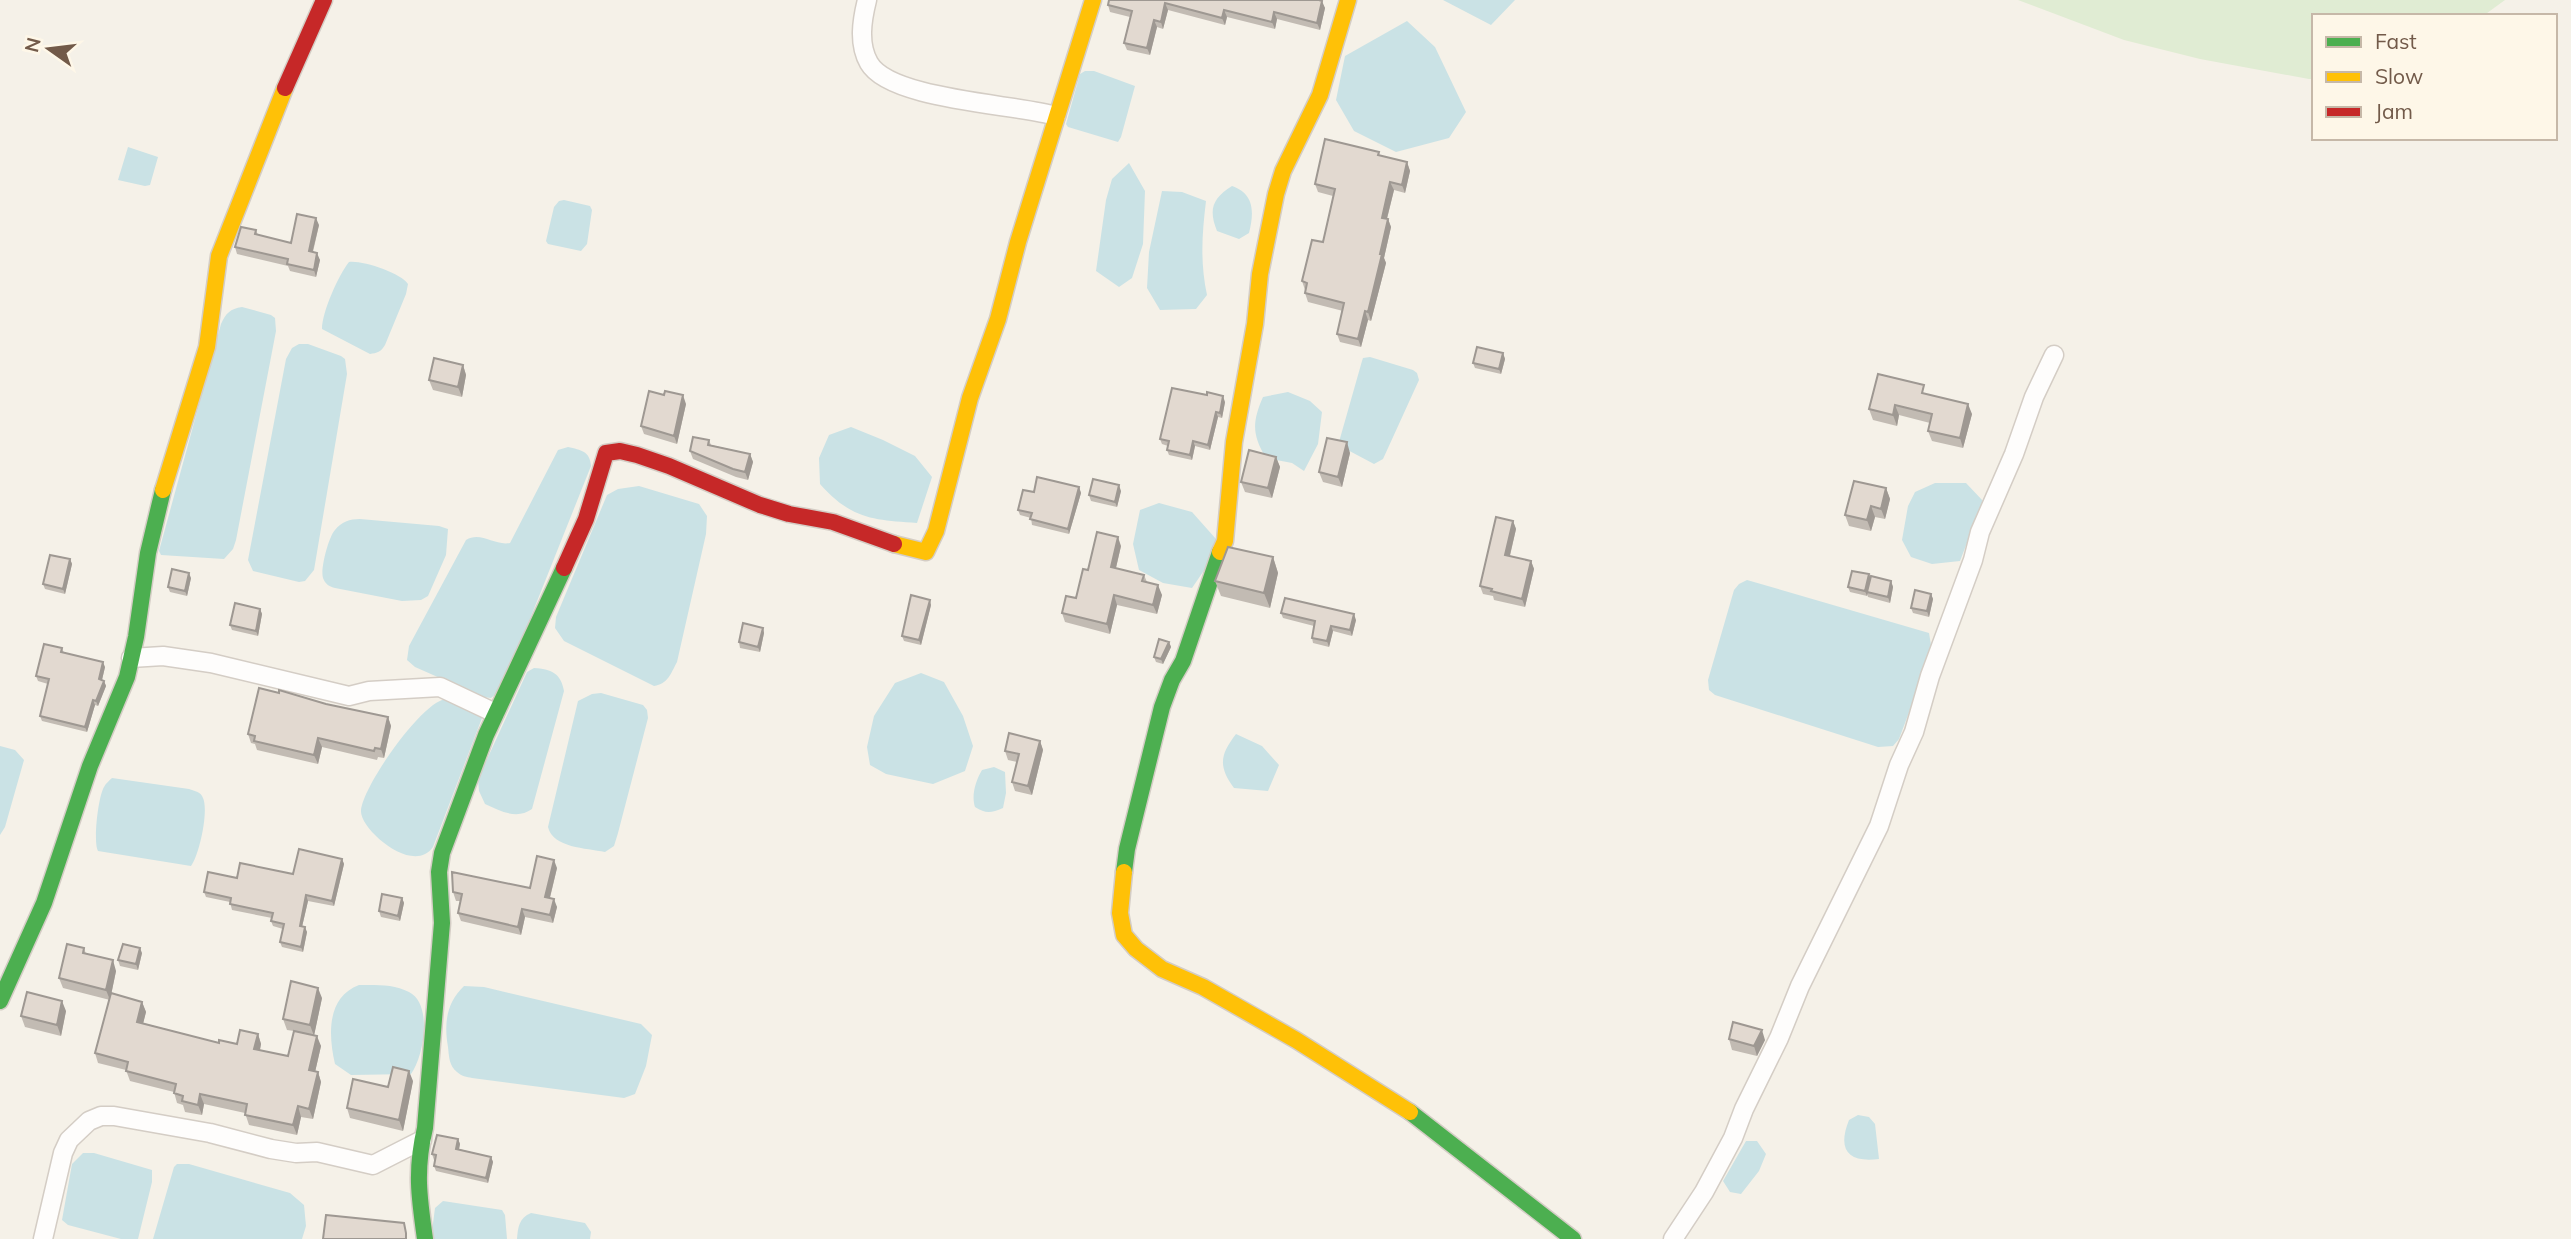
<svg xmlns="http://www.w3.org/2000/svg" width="2571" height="1239" font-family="Mulish,sans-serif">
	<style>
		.green { fill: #e0ecd3 }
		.water { fill: #cae2e5 }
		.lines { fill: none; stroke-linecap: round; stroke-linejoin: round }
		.street-casing { stroke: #d4cdc5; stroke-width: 21 }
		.fast-casing { stroke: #d4cdc5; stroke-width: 19 }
		.slow-casing { stroke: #d4cdc5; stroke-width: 19 }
		.jam-casing { stroke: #d4cdc5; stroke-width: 19 }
		.street { stroke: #fefdfc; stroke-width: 18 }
		.fast { stroke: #4caf50; stroke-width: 16 }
		.slow { stroke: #ffc107; stroke-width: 16 }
		.jam { stroke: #c62828; stroke-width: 16 }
		.wall { fill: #c2bbb3 }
		.shaded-wall { fill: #9e9892 }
		.building { fill: #e2d9d0; stroke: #9e9892; stroke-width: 2 }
	</style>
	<rect width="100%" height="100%" fill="#f5f1e8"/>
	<path class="green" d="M2018 0H2505L2483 16H2314V79H2309L2200 59 2124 40Z"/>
	<path class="water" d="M1443 0H1515L1491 25Z
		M1407 21 1435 47 1466 112 1449 138 1396 152 1354 131 1336 100 1345 56Z
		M1085 71H1094L1135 86 1121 137 1118 142 1068 127 1066 124 1080 74Z
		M128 147 158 157 150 185 145 186 118 180Z
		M1129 163 1145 191 1143 244 1132 278 1119 287 1096 271 1106 200 1112 179Z
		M1232 186C1255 194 1254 213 1249 233L1239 239 1217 231C1208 209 1213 198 1232 186Z
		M1162 191 1182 192 1206 201C1202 234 1200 262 1207 295L1196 309 1160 310 1147 288 1149 252Z
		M564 200 590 206 592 210 587 244 581 251 548 244 546 241 554 207 559 201Z
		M349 262C362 260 401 273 408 284L406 294 385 345C381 352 377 353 370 354L322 329C322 312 339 274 349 262Z
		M242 307 271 315 275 318 276 331 236 540 233 549 224 559 161 555 159 551 221 324C226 313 230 309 242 307Z
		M299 344H308L341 356 345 359 347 374 314 570 305 581 299 582 253 571 248 560 286 359 292 348Z
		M1370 357 1413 370 1417 373 1419 380 1383 459 1374 464 1342 447 1339 442 1362 361 1363 358Z
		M1288 392 1310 401 1322 412 1318 444 1304 471 1292 463 1266 458C1252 435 1252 422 1263 397Z
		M851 427 883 440 915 456 932 477 917 523C873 520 851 519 820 484L819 458 829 435Z
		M568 447C581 450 590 451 591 466L502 689 491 698 483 697 415 667 407 660 409 646 466 540C481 531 494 546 510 543L558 450Z
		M1935 483H1966L1983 501 1960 561 1932 564 1911 557 1902 540 1908 506 1915 492Z
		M639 486 699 504 707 516 706 534 677 662C671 673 668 684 654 686L564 641 555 628 556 617 607 495 618 489Z
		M1159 503 1192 512 1216 539 1205 569 1192 588 1163 583 1139 570 1133 544 1140 510Z
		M360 519 439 526 448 529 446 555 428 596 421 600 402 601 335 588C330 587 325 584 323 578 320 569 329 536 335 530 341 522 350 519 360 519Z
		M1747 580 1929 633 1932 651 1899 739 1893 746 1878 747 1715 695 1709 690 1708 680 1734 590 1739 584Z
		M534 668C551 669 561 673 564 691L532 809C517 820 500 811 485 804L479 791 478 779 527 672Z
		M921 673 944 682 963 716 973 746 965 771 933 784 886 774 870 765 867 747 874 716 895 683Z
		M601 693 643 705 647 710 648 718 618 833 614 846 605 852C586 848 553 848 548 827L578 701 592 694Z
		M446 699 477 712 482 718 433 847C413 876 360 829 361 811 362 787 422 701 446 699Z
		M1236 734 1262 746 1279 765 1268 791 1234 788C1218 766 1220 755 1236 734Z
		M0 746 15 750 24 760 5 827 0 835Z
		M994 767 1005 772 1006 793 1003 808C991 813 986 814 975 807 971 795 976 780 982 770Z
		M112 778 189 789C195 791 201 792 203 798 209 811 199 856 191 866L98 851C93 842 98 797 104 787 106 783 109 781 112 778Z
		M359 985C376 985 394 984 409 992 433 1004 424 1056 411 1074L351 1075 335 1064C328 1034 327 997 359 985Z
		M464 986 484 987 641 1024 652 1035 646 1066 635 1094 624 1098 472 1078C467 1077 461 1076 457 1072 449 1066 449 1056 448 1047 444 1024 446 1003 464 986Z
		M1858 1115 1869 1117 1875 1124 1879 1159C1848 1163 1837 1150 1849 1120Z
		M1746 1141H1757L1766 1154 1759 1171 1741 1194 1730 1192 1723 1181Z
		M83 1153H94L152 1170V1182L138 1239H121L68 1225 62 1220 72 1164Z
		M177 1164H189L290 1193 304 1205 306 1226 302 1239H153L174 1167Z
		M443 1201 502 1210 505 1215 507 1239H431L435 1208Z
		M531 1213 585 1223 591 1232 590 1239H517C518 1227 519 1218 531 1213Z"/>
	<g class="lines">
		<defs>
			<path id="street" d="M867 0C862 20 858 44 869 63 890 100 1016 104 1056 116
				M131 658 163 656 211 663 349 696 369 691 440 687 495 713
				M43 1239 63 1153 69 1140 89 1121 101 1116H114L210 1133 271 1149 296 1153 317 1152 373 1165 422 1140
				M1673 1239 1704 1192 1733 1138 1744 1109 1779 1038 1800 986 1879 826 1899 765 1914 732 1930 676 1973 560 1980 532 2014 454 2034 397 2054 355"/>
			<path id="fast" d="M1124 872 1127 849 1162 707 1172 680 1183 661 1220 552
				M0 1001 44 903 90 766 127 677 136 637 148 553 163 490
				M1410 1112 1573 1239
				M425 1239C419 1197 415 1170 425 1128L442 923 439 872 442 853 486 735 564 568"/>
			<path id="slow" d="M163 490 207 347 219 256 285 88
				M894 544 926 552 936 531 970 398 998 319 1018 242 1093 0
				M1220 552 1225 541 1234 442 1255 324 1260 274 1276 194 1283 171 1320 95 1348 0
				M1124 872 1120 913 1124 935 1136 949 1162 969 1203 987 1296 1040 1410 1112"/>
			<path id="jam" d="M285 88 324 0
				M564 568 586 519 606 453 620 451 637 455 669 466 760 505 789 514 833 522 894 544"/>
		</defs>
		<use href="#street" class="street-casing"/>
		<use href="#fast" class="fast-casing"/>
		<use href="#slow" class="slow-casing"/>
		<use href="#jam" class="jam-casing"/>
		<use href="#street" class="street"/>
		<use href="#fast" class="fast"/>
		<use href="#slow" class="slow"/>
		<use href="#jam" class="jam"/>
	</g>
	<path class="wall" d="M1108 0H1319L1325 8 1320 30 1277 19 1275 29 1227 17 1225 25 1168 10 1163 29 1157 27 1150 55 1127 50 1124 43 1130 17 1110 12 1108 5 1109 1Z
		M1379 152 1380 156 1407 162 1410 171 1405 193 1394 190 1387 219H1388L1391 227 1384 258 1386 263 1371 321 1368 320 1361 347 1340 342 1337 334 1343 311 1308 302 1305 293V290L1302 281 1323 242 1333 196 1318 192 1315 184Z
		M319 225 313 252 320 260 316 277 290 271 288 266 237 254 235 247 256 230 258 235 291 243Z
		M1503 353 1505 359 1501 374 1475 368 1473 363Z
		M463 365 466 375 462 397 433 390 429 380Z
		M1928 394 1972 414 1963 448 1932 441 1928 431 1930 423 1899 415 1897 426 1873 420 1869 409Z
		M1225 402 1222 418 1218 417 1210 450 1195 446 1192 460 1169 455 1167 450 1168 446 1162 444 1160 439Z
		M686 404 677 444 644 434 641 426Z
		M709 440 711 445 750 454 753 462 748 480 736 477 693 459 690 451Z
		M1350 453 1342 487 1323 482 1319 472Z
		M1276 457 1280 467 1272 498 1245 492 1241 482Z
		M1079 487 1081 493 1069 534 1032 525 1031 518 1020 515 1018 510 1034 492Z
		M1886 488 1890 499 1885 519 1875 517 1871 531 1849 526 1845 515Z
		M1121 491 1117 507 1091 501 1089 495Z
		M1513 521 1516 529 1510 556 1531 561 1534 569 1525 607 1494 600 1493 596 1483 594 1480 586Z
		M1121 546 1116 568 1144 575 1147 582 1162 595 1157 614 1117 605 1110 634 1065 622 1062 613 1076 598 1088 570Z
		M1273 557 1278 573 1270 608 1221 596 1215 581Z
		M70 559 72 564 65 594 45 589 43 584Z
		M1869 574 1870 578 1891 581 1893 587 1890 603 1868 597 1867 594V596L1850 592 1848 587Z
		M191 578 187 596 170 592 168 587Z
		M1931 594 1933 599 1929 617 1913 613 1911 608Z
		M931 605 921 645 904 641 902 636Z
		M260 609 262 614 258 636 232 630 230 625Z
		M1281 613 1356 620 1352 636 1333 631 1329 647 1313 643 1312 638 1314 626 1283 618Z
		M763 628 764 633 760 652 740 648 739 642Z
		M1169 642 1171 647 1163 664 1156 662 1154 657Z
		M62 648 64 653 105 667 102 680 104 681 106 686 98 706 95 705 87 732 42 721 40 716 48 684 38 681 36 676Z
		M326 704 388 717 391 726 384 758 378 757 377 760 322 747 318 764 257 750 255 744 251 743 248 734Z
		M1040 741 1043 750 1032 795 1015 791 1012 782 1017 762 1008 760 1005 751Z
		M342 859 344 864 334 906 308 901 302 927 307 932 303 952 282 947 280 942 283 929 273 926 271 921 272 918 232 910 230 902 206 897 204 892 293 874Z
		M557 868 550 898 557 907 553 923 525 917 521 935 461 921 458 913 460 901H456L453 892 530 888Z
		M402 898 404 903 400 921 381 917 379 911Z
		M84 948 86 954 116 971 110 1000 142 1002 146 1012 143 1023 219 1043 237 1044 258 1034 261 1044 260 1050 288 1056 294 1031 287 1030 283 1019 322 998 314 1035 321 1046 315 1072H318L321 1082 313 1119 301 1117 297 1135 249 1125 245 1113 204 1104 202 1115 185 1112 183 1105 177 1103 174 1092 130 1081 126 1070 98 1063 95 1053 110 1000 63 988 59 978Z
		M142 953 138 970 120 966 118 960Z
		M66 1011 61 1036 25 1027 21 1016Z
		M1729 1039 1765 1040 1757 1056 1732 1050Z
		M413 1081 403 1131 350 1118 347 1108 388 1087Z
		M458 1139 460 1144 459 1149 491 1157 493 1162 488 1183 436 1171 434 1166 435 1160H434L432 1154Z"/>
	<path class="shaded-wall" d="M1322 1 1325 8 1320 30 1317 23Z
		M1165 3 1168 10 1163 29 1161 22Z
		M1224 10 1227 17 1225 25 1222 18Z
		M1274 12 1277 19 1275 29 1272 22Z
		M1154 20 1157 27 1150 55 1147 48Z
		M1407 162 1410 171 1405 193 1402 185Z
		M1390 182 1394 190 1385 226 1382 218Z
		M316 218 319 225 311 258 309 251Z
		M1388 219 1391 227 1384 258 1386 263 1371 321 1368 312 1380 254Z
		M317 253 320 260 316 277 314 270Z
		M1365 311 1368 320 1361 347 1358 339Z
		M1503 353 1505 359 1501 374 1499 369Z
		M463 365 466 375 462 397 458 387Z
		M683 395 686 404 677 444 674 436Z
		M1223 396 1225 402 1222 418 1220 413Z
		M1968 404 1972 414 1963 448 1960 438Z
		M1895 405 1899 415 1897 426 1893 415Z
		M1216 412 1218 417 1210 450 1208 445Z
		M1193 441 1195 446 1192 460 1190 455Z
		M1347 442 1350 453 1342 487 1338 477Z
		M750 454 753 462 748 480 745 472Z
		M1276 457 1280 467 1272 498 1268 488Z
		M1119 485 1121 491 1117 507 1115 502Z
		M1079 487 1081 493 1069 534 1068 529Z
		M1886 488 1890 499 1885 519 1881 509Z
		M1871 506 1875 517 1871 531 1867 520Z
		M1513 521 1516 529 1508 563 1505 555Z
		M1118 537 1121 546 1114 576 1111 567Z
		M1273 557 1278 573 1270 608 1264 593Z
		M70 559 72 564 65 594 63 589Z
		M1531 561 1534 569 1525 607 1522 599Z
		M189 573 191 578 187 596 185 591Z
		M1869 574 1871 580 1867 596 1865 591Z
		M1891 581 1893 587 1890 603 1888 597Z
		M1158 585 1162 595 1157 614 1153 605Z
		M1931 594 1933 599 1929 617 1927 611Z
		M1114 595 1117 605 1110 634 1107 624Z
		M930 600 931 605 921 645 919 640Z
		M260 609 262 614 258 636 256 631Z
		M1354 614 1356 620 1352 636 1350 630Z
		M1331 626 1333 631 1329 647 1327 641Z
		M763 628 764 633 760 652 758 647Z
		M1169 642 1171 647 1163 664 1161 659Z
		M103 662 105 667 101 684 99 679Z
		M104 681 106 686 98 706 96 701Z
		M93 700 95 705 87 732 85 727Z
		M388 717 391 726 384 758 381 749Z
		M318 738 322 747 318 764 314 755Z
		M1040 741 1043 750 1032 795 1028 786Z
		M342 859 344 864 334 906 332 901Z
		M554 860 557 868 548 905 545 897Z
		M306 895 308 901 301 931 300 926Z
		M402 898 404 903 400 921 398 916Z
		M554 899 557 907 553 923 550 915Z
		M522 909 525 917 521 935 518 927Z
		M305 927 307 932 303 952 301 947Z
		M140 948 142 953 138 970 136 964Z
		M113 960 116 971 110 1000 106 990Z
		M318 988 322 998 314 1036 310 1025Z
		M62 1001 66 1011 61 1036 57 1025Z
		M142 1002 146 1012 141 1032 137 1022Z
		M1762 1030 1765 1040 1757 1056 1754 1046Z
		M258 1034 261 1044 258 1059 254 1049Z
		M317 1036 321 1046 313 1081 309 1070Z
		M409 1071 413 1081 403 1131 399 1120Z
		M318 1072 321 1082 313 1119 309 1109Z
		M200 1094 204 1104 202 1115 198 1105Z
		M298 1106 301 1117 297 1135 293 1125Z
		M458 1139 460 1144 458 1154 456 1149Z
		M491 1157 493 1162 488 1183 486 1178Z"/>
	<path class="building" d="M1109 0H1319L1322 1 1317 23 1274 12 1272 22 1224 10 1222 18 1165 3 1161 22 1154 20 1147 48 1124 43 1132 11 1108 5Z
		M1325 139 1379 152 1378 155 1407 162 1402 185 1390 182 1382 218 1388 219 1380 254H1382L1368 312 1365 311 1358 339 1337 334 1344 303 1305 293 1307 283 1302 281 1312 240 1323 242 1335 189 1315 184Z
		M297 214 316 218 309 251 317 253 314 270 287 264 288 259 235 247 241 227 256 230 255 234 291 243Z
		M1477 347 1503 353 1499 369 1473 363Z
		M434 358 463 365 458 387 429 380Z
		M1878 374 1924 385 1922 393 1968 404 1960 438 1928 431 1932 414 1895 405 1893 415 1869 409Z
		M1172 388 1207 395V392L1223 396 1220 413 1216 412 1208 445 1193 441 1190 455 1167 450 1169 441 1160 439Z
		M649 391 664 395 665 391 683 395 674 436 641 426Z
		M693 437 709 440 708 445 750 454 745 472 733 469 690 451Z
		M1327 438 1347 442 1338 477 1319 472Z
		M1249 450 1276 457 1268 488 1241 482Z
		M1037 477 1079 487 1068 529 1030 519 1032 513 1018 510 1023 490 1034 492Z
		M1093 479 1119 485 1115 502 1089 495Z
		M1854 481 1886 488 1881 509 1871 506 1867 520 1845 515Z
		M1496 517 1513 521 1505 555 1531 561 1522 599 1491 591 1492 589 1480 586Z
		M1097 532 1118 537 1111 567 1144 575 1142 581 1158 585 1153 605 1114 595 1107 624 1062 613 1066 596 1076 598 1083 569 1088 570Z
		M1228 547 1273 557 1264 593 1215 581Z
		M50 555 70 559 63 589 43 584Z
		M172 569 189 573 185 591 168 587Z
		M1852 571 1869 574 1865 591 1848 587Z
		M1871 576 1891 581 1888 597 1867 592Z
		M1915 590 1931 594 1927 611 1911 608Z
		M911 595 930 600 919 640 902 636Z
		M1285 598 1354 614 1350 630 1331 626 1327 641 1312 638 1315 621 1281 613Z
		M235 603 260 609 256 631 230 625Z
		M743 623 763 628 758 647 739 642Z
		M1159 639 1169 642 1161 659 1154 657Z
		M44 644 62 648 61 652 103 662 99 679 104 681 96 701 93 700 85 727 40 716 49 679 36 676Z
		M259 688 279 693V690L326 704 388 717 381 749 375 748 374 751 318 738 314 755 254 741 255 736 248 734Z
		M1009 733 1040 741 1028 786 1012 782 1019 754 1005 751Z
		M299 849 342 859 332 901 306 895 300 926 305 927 301 947 280 942 284 924 271 921 273 913 230 904 231 898 204 892 208 872 237 878 240 863 293 874Z
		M537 856 554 860 545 897 554 899 550 915 522 909 518 927 458 913 462 894 453 892 452 872 530 888Z
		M382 894 402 898 398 916 379 911Z
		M67 944 84 948 83 953 113 960 106 990 59 978Z
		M123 944 140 948 136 964 118 960Z
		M291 981 318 988 310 1025 283 1019Z
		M27 992 62 1001 57 1025 21 1016Z
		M111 993 142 1002 137 1022 219 1043V1040L237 1044 240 1030 258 1034 254 1049 288 1056 294 1031 317 1036 309 1070 318 1072 309 1109 298 1106 293 1125 245 1115 247 1104 200 1094 198 1105 182 1101 183 1096 174 1093 176 1084 126 1071 128 1062 95 1053Z
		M1733 1022 1762 1030 1754 1046 1729 1039Z
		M393 1067 409 1071 399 1120 347 1108 353 1079 388 1087Z
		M437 1135 458 1139 456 1149 491 1157 486 1178 434 1166 436 1155 432 1154Z
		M326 1215 404 1223 406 1233V1239H323Z"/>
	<rect x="2312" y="14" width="245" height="126" fill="#fef7e8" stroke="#c6b8a8" stroke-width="2"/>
	<rect x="2326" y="37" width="35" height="10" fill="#4caf50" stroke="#c6b8a8" stroke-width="2"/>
	<text x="2375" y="49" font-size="21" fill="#725a49">Fast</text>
	<rect x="2326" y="72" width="35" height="10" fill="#ffc107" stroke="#c6b8a8" stroke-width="2"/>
	<text x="2375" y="84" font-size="21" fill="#725a49">Slow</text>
	<rect x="2326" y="107" width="35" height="10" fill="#c62828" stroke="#c6b8a8" stroke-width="2"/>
	<text x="2375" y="119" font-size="21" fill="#725a49">Jam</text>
	<g transform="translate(49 49) rotate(284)" stroke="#fef7e8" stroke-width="5" paint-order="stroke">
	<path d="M0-5L12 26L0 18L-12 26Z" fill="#725a49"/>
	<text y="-10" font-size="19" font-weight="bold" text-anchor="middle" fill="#725a49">N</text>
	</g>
</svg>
